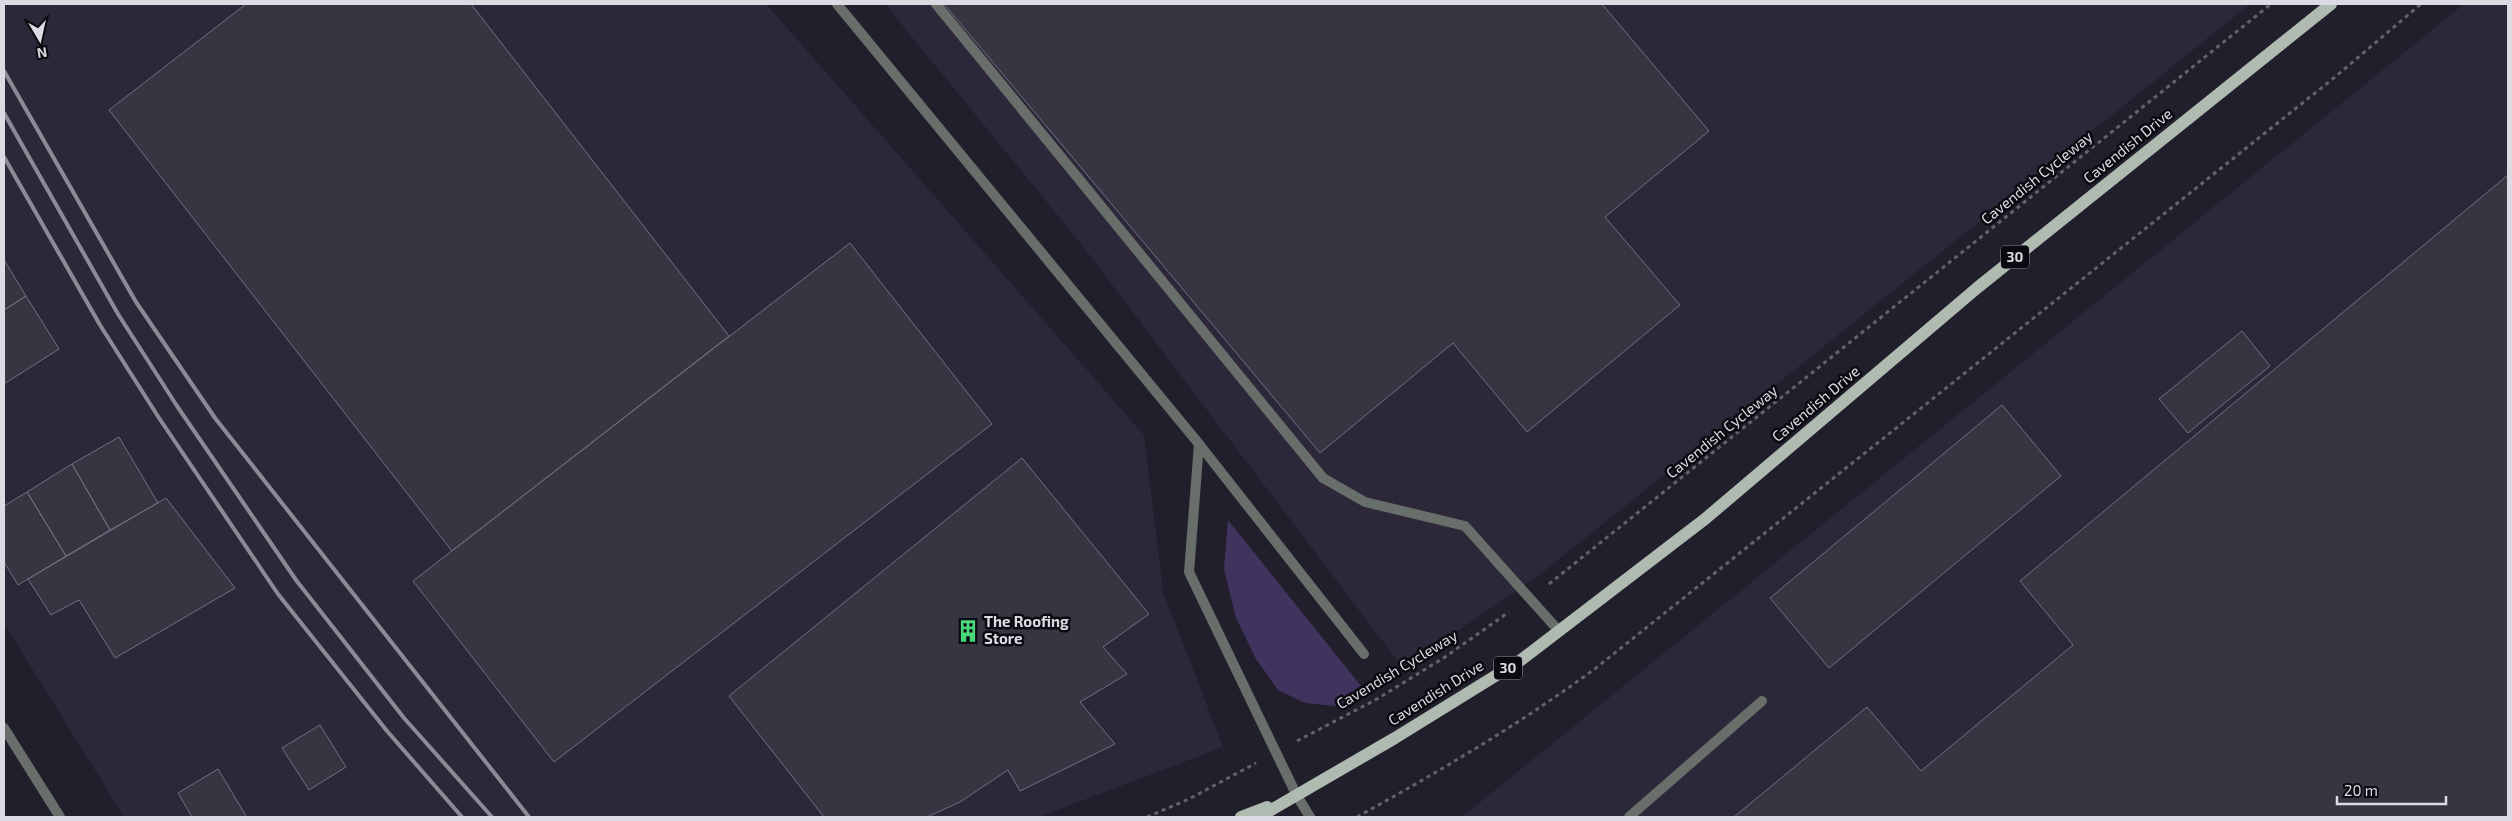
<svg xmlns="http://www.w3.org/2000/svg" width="2512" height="821" font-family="'Exo 2',sans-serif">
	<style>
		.built { fill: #2d2839 }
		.green { fill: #40345e }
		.building { fill: #383542; stroke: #736f7e }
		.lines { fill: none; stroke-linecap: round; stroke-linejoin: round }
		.path { stroke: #65626e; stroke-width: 3; stroke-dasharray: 4 4; stroke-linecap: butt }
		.service { stroke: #686e69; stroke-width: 10 }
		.minor { stroke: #686e69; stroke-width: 10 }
		.primary { stroke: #afbbb1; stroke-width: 12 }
		.rail { stroke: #8d8a95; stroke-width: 4 }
		.labels { text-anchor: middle; stroke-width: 5; stroke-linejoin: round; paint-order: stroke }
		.shield { fill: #0b0a10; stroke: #9d9ca4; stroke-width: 1 }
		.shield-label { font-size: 14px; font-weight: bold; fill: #dcdae3 }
		.street-label { font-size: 15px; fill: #dcdae3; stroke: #0b0a10 }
		.poi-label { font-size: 15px; font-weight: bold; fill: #dcdae3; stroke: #0b0a10; text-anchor: start }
	</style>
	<rect width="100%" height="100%" fill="#221f2c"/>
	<path class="built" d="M4 4H766L1144 435 1163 592 1223 747 1039 817H124L4 623Z
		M885 4H2250L1538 576 1403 668 1078 240Z
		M2464 4H2508V817H1462Z"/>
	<path class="green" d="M1228 520 1365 691 1335 706 1305 703 1278 690 1256 659 1236 618 1224 569Z"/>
	<path class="building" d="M246 4H471L729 336 452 551 109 110Z
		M944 4H1602L1709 131 1605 217 1680 305 1527 432 1453 343 1320 453Z
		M2508 175V817H1734L1867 707 1921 771 2073 645 2020 581Z
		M850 243 992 424 554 762 413 581Z
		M4 260 26 296 4 310Z
		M26 296 59 349 4 384V310Z
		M2242 331 2270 366 2188 433 2159 399Z
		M2002 405 2061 476 1829 668 1770 598Z
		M119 437 158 503 110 530 72 464Z
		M1022 458 1149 614 1103 647 1127 674 1080 702 1115 744 1020 791 1008 770 960 802 927 817H824L729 696Z
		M72 464 110 530 66 556 27 492Z
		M27 492 66 556 18 585 4 562V506Z
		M166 498 235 588 115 658 79 600 51 615 28 579Z
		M320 725 346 767 309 790 282 748Z
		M218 769 246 816 244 817H192L178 793Z"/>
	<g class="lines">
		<path class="path" d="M1549 584 2271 4
			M1297 741 1377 699 1445 657 1509 612
			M1147 817 1189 799 1256 763
			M1357 817C1440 771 1520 724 1596 668L2335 77 2421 4"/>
		<path class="service" d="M837 4 1199 444 1189 572 1297 796
			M936 4 1323 478 1365 502 1465 526 1559 631
			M1199 444 1364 654
			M1629 817 1762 701"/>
		<path class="minor" d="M4 728 60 817
			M1297 796 1310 817"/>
		<path class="primary" d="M1241 817 1267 807
			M1259 817 1395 738 1521 660 1705 519 1977 288 2331 4"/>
		<path class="rail" d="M4 71 136 302 215 418 529 817
			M4 113 118 314 177 406 296 580 404 718 492 817
			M4 157 100 325 159 418 278 594 387 731 462 817"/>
	</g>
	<defs>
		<symbol id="building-bare" viewBox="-9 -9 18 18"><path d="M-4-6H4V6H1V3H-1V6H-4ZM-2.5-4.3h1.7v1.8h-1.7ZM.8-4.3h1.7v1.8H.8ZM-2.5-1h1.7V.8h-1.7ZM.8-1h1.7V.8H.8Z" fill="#48d779" stroke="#0b0a10" stroke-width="2.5" paint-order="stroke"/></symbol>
	</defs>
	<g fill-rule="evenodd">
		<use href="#building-bare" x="952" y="615" width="32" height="32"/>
	</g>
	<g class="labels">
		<g class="shield">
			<rect x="2001" y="245.5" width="28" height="23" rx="4"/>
			<rect x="1494" y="656.5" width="28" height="23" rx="4"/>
		</g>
		<g class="shield-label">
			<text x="2015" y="262">30</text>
			<text x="1508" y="673">30</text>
		</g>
		<g class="street-label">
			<text transform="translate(2128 146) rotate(-39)" y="5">Cavendish Drive</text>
			<text transform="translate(2037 178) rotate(-39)" y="5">Cavendish Cycleway</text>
			<text transform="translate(1816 404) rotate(-40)" y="5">Cavendish Drive</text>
			<text transform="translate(1722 432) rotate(-39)" y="5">Cavendish Cycleway</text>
			<text transform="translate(1397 670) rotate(-31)" y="5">Cavendish Cycleway</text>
			<text transform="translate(1436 693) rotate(-32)" y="5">Cavendish Drive</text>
		</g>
		<g class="poi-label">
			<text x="984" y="627">The Roofing<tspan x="984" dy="17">Store</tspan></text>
		</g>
	</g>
	<rect width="2512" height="821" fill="none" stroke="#dcdae3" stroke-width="10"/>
	<g transform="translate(40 40) rotate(171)" stroke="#0b0a10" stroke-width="4" paint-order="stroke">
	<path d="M0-4L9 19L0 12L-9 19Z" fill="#dcdae3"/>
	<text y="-8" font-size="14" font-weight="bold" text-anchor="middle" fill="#dcdae3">N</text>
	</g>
	<path d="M2337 796v8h109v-8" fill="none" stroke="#dcdae3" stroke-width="2.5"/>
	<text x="2344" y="796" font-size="15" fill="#dcdae3" stroke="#0b0a10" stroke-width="4" paint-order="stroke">20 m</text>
</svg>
